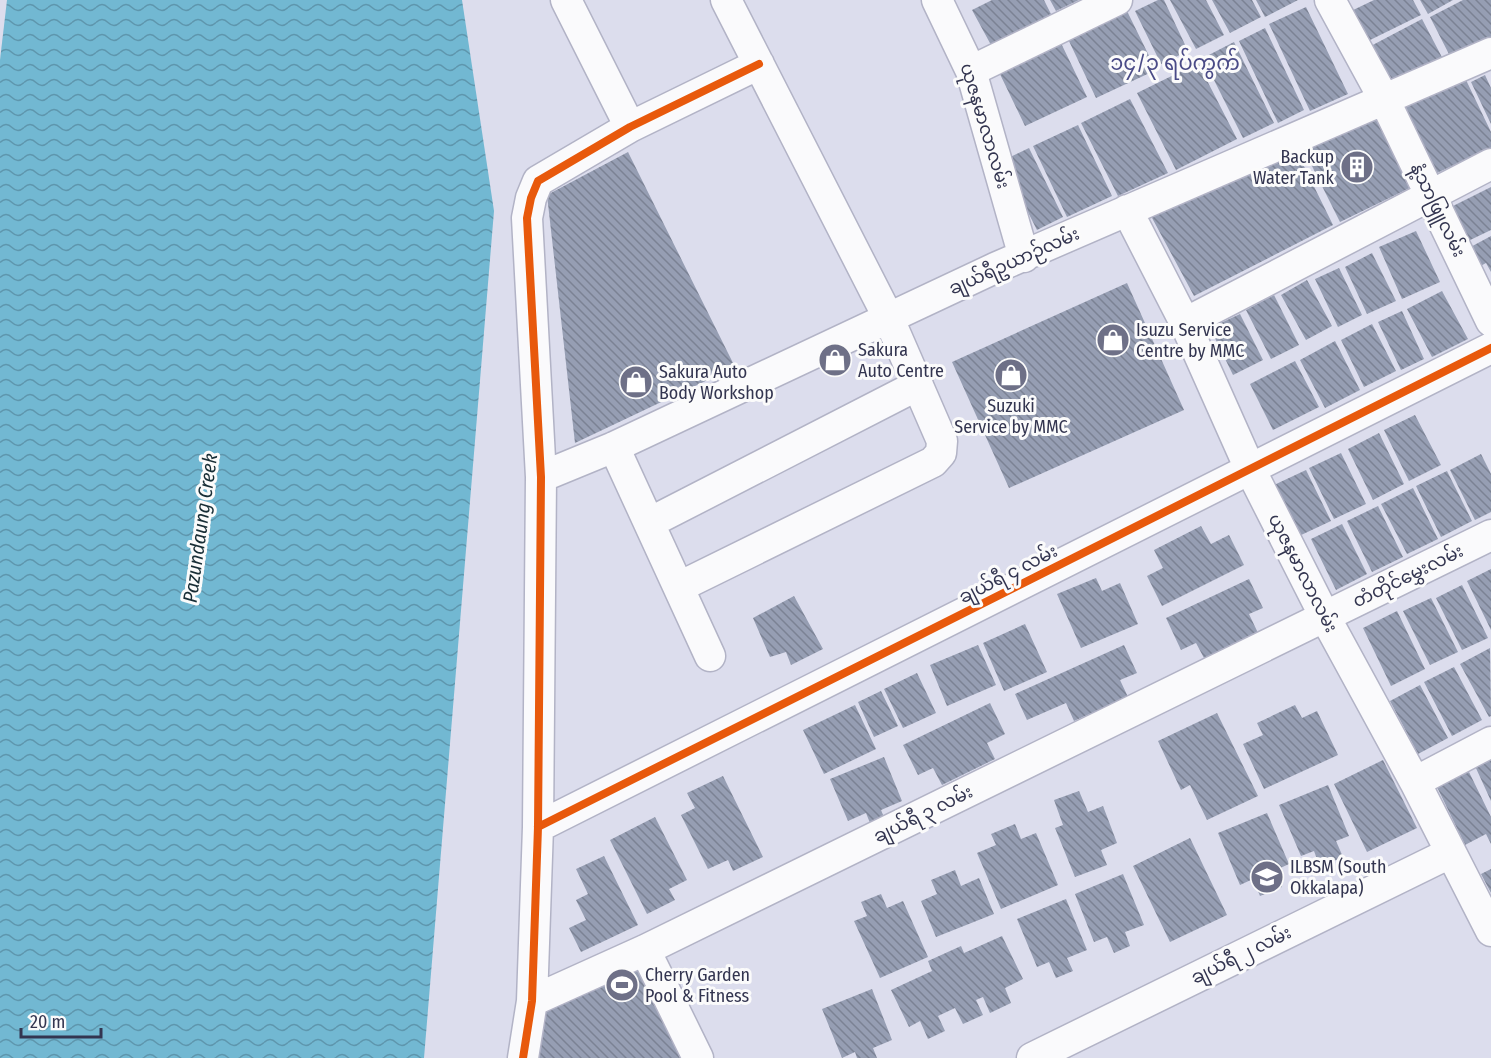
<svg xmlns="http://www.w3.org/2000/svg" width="1491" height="1058" font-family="'Fira Sans Condensed','Noto Sans Myanmar',sans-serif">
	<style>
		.water { fill: url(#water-waves) }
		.building { fill: url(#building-back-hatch) }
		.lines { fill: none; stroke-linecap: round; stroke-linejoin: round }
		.street-casing { stroke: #b2b3c6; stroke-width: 33 }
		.street { stroke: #fafafc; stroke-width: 30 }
		.cycleway-casing { stroke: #fbfbfb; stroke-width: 11 }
		.cycleway { stroke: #e8590c; stroke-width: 8 }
		.labels { text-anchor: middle; stroke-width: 6; stroke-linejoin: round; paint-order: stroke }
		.street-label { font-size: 18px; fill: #333550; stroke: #fbfbfb }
		.poi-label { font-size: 18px; fill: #333550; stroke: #fbfbfb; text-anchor: start }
		.water-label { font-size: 20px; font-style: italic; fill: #182e36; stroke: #fbfbfb }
		.quarter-label { font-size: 21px; fill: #4a4b87; stroke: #fbfbfb }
	</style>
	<defs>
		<pattern id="water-waves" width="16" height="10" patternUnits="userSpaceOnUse" patternTransform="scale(1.5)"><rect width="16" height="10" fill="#72b8d2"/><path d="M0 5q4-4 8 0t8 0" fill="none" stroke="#5e96ad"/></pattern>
		<pattern id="building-back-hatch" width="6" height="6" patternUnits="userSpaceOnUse" patternTransform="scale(1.5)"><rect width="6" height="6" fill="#969eb3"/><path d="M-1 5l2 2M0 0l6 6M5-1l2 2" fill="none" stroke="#7b8294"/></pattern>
	</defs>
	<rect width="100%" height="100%" fill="#dcdded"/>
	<path class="water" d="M7 0H462L494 211 424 1058H0V60Z"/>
	<path class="building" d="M992 0H1044L1051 14 991 45 972 10Z
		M1050 0H1079L1056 11Z
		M1158 0H1164L1188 51 1161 64 1135 11Z
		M1170 0H1206L1224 35 1196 49Z
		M1212 0H1252L1261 17 1230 33Z
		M1256 0H1298L1265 17Z
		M1374 0H1413L1421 15 1364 43 1349 12Z
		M1420 0H1453L1428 14Z
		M1463 0H1491V40L1452 60 1430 17Z
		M1306 7 1348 94 1310 111 1269 24Z
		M1127 11 1156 70 1096 98 1068 39Z
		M1422 19 1445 63 1388 88 1367 48Z
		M1265 28 1304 110 1278 123 1239 41Z
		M1060 41 1087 97 1025 126 998 70Z
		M1234 42 1274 123 1243 138 1203 58Z
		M1198 63 1237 139 1176 170 1137 93Z
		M1485 75 1491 88V124L1471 82Z
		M1466 80 1491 132V148L1437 173 1404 108Z
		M1130 99 1168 173 1118 196 1081 123Z
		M1374 116 1412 187 1340 222 1302 146Z
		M1078 125 1112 196 1067 217 1033 146Z
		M1029 148 1063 217 1037 230 1002 161Z
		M1295 148 1333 225 1194 296 1151 216Z
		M628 152 735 367 575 443 547 195Z
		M1491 187V230L1464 243 1447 209Z
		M1416 231 1440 282 1402 299 1379 247Z
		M1491 236V272L1486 263 1475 269 1465 250Z
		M1372 253 1396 301 1367 314 1345 267Z
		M1339 268 1362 315 1338 327 1315 279Z
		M1307 280 1332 326 1306 340 1281 295Z
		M1127 283 1184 410 1009 488 952 362Z
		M1442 291 1468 339 1432 357 1407 309Z
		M1274 295 1299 345 1271 359 1246 310Z
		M1402 311 1424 359 1401 370 1378 322Z
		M1240 314 1263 360 1233 375 1210 328Z
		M1372 324 1396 371 1364 387 1341 340Z
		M1335 341 1360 390 1325 408 1300 360Z
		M1295 361 1319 407 1273 430 1250 384Z
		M1415 415 1441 465 1409 481 1384 430Z
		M1379 433 1404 484 1373 500 1348 449Z
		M1341 453 1366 504 1334 519 1309 468Z
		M1481 454 1491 474V512L1475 520 1450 470Z
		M1306 470 1331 521 1299 536 1274 485Z
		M1447 471 1472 521 1441 537 1416 486Z
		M1413 488 1438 539 1407 554 1381 504Z
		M1378 506 1403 557 1372 572 1347 521Z
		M1342 524 1367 574 1336 590 1311 539Z
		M1201 526 1211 544 1229 535 1244 565 1162 606 1147 576 1163 568 1154 550Z
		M1491 569V630L1467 581Z
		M1096 578 1102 591 1120 583 1138 624 1081 648 1057 594Z
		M1249 579 1263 608 1249 614 1258 633 1204 658 1196 643 1181 650 1166 618Z
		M1462 585 1488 638 1462 650 1436 598Z
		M794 596 823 649 791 665 786 652 770 657 753 618Z
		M1431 598 1458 652 1430 665 1403 611Z
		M1397 611 1425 669 1391 686 1363 628Z
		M1025 624 1047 672 1004 691 983 643Z
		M978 645 996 685 947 706 930 665Z
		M1124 645 1137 673 1120 680 1128 697 1074 721 1066 703 1027 720 1015 694Z
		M1490 648 1491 716 1489 717 1460 664Z
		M1454 667 1482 720 1452 736 1424 682Z
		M917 673 936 713 903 728 884 689Z
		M1420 685 1448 738 1418 754 1390 701Z
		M881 691 898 726 874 737 858 702Z
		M990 703 1005 734 987 743 995 759 942 785 933 768 918 775 903 745Z
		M855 705 876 749 824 774 803 730Z
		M1295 705 1302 718 1317 711 1338 755 1264 789 1243 744 1263 735 1257 723Z
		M1217 713 1258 796 1207 820 1190 785 1181 790 1158 741Z
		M884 757 902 801 881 810 886 822 872 828 866 813 848 821 830 779Z
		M1491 758V801L1475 766Z
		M1383 760 1417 828 1367 852 1334 784Z
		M1469 772 1491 817V844L1486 834 1465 845 1437 787Z
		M723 776 763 857 733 871 728 860 708 869 681 815 695 808 687 793Z
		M1328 785 1349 836 1336 841 1343 857 1320 867 1314 851 1301 856 1279 805Z
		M1079 791 1088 812 1103 806 1117 843 1101 850 1107 865 1075 877 1055 828 1063 825 1054 800Z
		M1267 813 1289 864 1276 870 1282 887 1260 896 1253 879 1240 885 1218 833Z
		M655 817 687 880 669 889 675 900 647 914 610 840Z
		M1015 824 1021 839 1036 833 1058 885 1001 909 977 853 996 845 991 834Z
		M1190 838 1227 915 1170 942 1133 866Z
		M604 856 638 925 581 952 569 928 586 920 576 900 588 894 576 869Z
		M1491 869V893L1481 874Z
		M955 870 961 886 979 878 994 914 936 937 921 901 937 894 931 880Z
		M1123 874 1144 925 1125 932 1130 946 1114 953 1107 937 1094 942 1075 894Z
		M881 894 887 908 903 901 928 957 880 978 854 921 867 916 861 902Z
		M1066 899 1087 950 1067 958 1073 971 1056 978 1049 962 1037 967 1017 919Z
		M1002 936 1023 979 1005 988 1011 1003 990 1013 983 997 976 1000 983 1015 963 1024 955 1008 938 1016 945 1031 928 1039 920 1021 909 1027 891 990 932 971 928 961 961 946 964 953Z
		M642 960 690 1058H528L538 1010Z
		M872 989 892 1040 873 1048 877 1058H857L855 1052 842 1058 822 1009Z"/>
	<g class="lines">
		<defs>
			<path id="street" d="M566 0 630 127
				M937 0 971 71 1024 257
				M1330 0 1384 99 1491 321
				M971 71 1117 0
				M1127 210 1185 323 1250 469 1325 617 1415 782 1491 931
				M1185 323 1491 164
				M614 447 710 656
				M541 477 614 447 995 268 1491 53
				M649 523 918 385
				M679 587 933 462 941 453 942 441 889 319 726 0
				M1415 782 1491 742
				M538 827 1491 348
				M645 950 698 1058
				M532 1001 645 950 1491 535
				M523 1058 532 1001 538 827 541 477 527 218 531 198 538 181 630 127 759 64
				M1032 1058 1450 853"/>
		</defs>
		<use href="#street" class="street-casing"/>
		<use href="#street" class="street"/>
		<defs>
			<path id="cycleway" d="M538 827 1491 348
				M523 1058 532 1001 538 827 541 477 527 218 531 198 538 181 630 127 759 64"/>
		</defs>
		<use href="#cycleway" class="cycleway-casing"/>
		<use href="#cycleway" class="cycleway"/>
	</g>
	<defs>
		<symbol id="building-disc" viewBox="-11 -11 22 22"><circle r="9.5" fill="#6e7087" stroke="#fbfbfb"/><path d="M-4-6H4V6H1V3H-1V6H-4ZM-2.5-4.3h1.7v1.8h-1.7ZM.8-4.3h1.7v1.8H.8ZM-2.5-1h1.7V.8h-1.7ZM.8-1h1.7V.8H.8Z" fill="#fff"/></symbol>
		<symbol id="shop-disc" viewBox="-11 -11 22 22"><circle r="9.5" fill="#6e7087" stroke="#fbfbfb"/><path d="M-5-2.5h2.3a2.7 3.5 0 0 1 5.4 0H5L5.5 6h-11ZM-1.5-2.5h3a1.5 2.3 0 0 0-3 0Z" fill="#fff"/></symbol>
		<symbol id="school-disc" viewBox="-11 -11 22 22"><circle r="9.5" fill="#6e7087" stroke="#fbfbfb"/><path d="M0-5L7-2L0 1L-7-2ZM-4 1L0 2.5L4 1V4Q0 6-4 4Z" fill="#fff"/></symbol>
		<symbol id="stadium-disc" viewBox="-11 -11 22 22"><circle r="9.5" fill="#6e7087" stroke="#fbfbfb"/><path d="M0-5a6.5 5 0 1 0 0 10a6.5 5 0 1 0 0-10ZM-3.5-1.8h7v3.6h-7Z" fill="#fff"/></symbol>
	</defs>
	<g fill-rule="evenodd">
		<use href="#building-disc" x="1338" y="148" width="38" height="38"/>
		<use href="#shop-disc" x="1094" y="321" width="38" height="38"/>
		<use href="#shop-disc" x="816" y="341" width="38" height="38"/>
		<use href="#shop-disc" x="992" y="356" width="38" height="38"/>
		<use href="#shop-disc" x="617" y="363" width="38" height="38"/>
		<use href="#school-disc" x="1248" y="858" width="38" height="38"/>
		<use href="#stadium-disc" x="603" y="966" width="38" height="38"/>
	</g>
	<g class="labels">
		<g class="street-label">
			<text transform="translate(985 126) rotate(73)" y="6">ယုဇနမာလာလမ်း</text>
			<text transform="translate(1438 210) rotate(64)" y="6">နံ့သာဖြူလမ်း</text>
			<text transform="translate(1014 261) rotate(-24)" y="6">ချယ်ရီဥယာဉ်လမ်း</text>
			<text transform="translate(1303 573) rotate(63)" y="6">ယုဇနမာလာလမ်း</text>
			<text transform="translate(1008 574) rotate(-27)" y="6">ချယ်ရီ ၄ လမ်း</text>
			<text transform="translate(1408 576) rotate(-26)" y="6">တံတိုင်မွှေးလမ်း</text>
			<text transform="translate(923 814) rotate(-26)" y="6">ချယ်ရီ ၃ လမ်း</text>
			<text transform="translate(1241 955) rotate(-26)" y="6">ချယ်ရီ ၂ လမ်း</text>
		</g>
		<g class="poi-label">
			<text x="1334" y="163" text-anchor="end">Backup<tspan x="1334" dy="21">Water Tank</tspan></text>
			<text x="1136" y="336">Isuzu Service<tspan x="1136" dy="21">Centre by MMC</tspan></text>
			<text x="858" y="356">Sakura<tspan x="858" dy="21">Auto Centre</tspan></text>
			<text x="659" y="378">Sakura Auto<tspan x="659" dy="21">Body Workshop</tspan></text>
			<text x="1011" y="412" text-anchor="middle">Suzuki<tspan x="1011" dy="21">Service by MMC</tspan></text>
			<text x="1290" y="873">ILBSM (South<tspan x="1290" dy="21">Okkalapa)</tspan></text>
			<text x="645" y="981">Cherry Garden<tspan x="645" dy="21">Pool &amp; Fitness</tspan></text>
		</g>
		<g class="water-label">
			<text transform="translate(200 528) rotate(-82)" y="7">Pazundaung Creek</text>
		</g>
		<g class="quarter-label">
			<text x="1175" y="70">၁၄/၃ ရပ်ကွက်</text>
		</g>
	</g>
	<path d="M21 1028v9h80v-9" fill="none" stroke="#333550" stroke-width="3"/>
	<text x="30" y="1028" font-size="18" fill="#333550" stroke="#fbfbfb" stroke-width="4.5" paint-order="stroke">20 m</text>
</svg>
